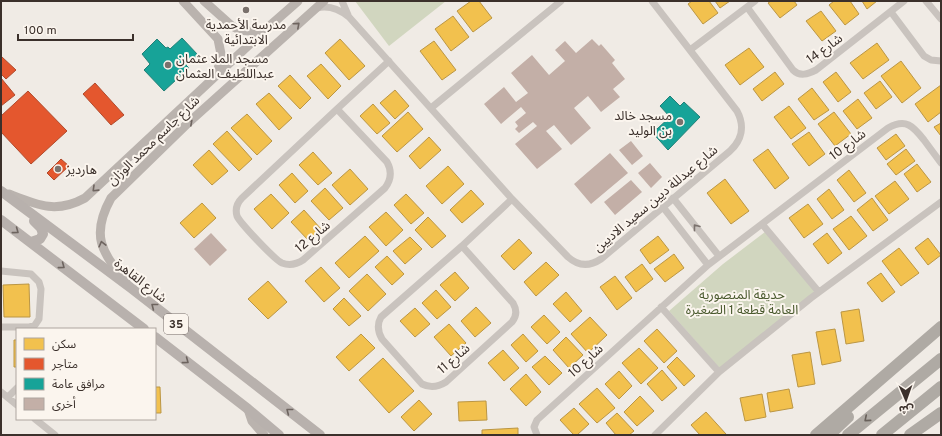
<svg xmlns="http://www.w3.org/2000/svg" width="942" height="436" font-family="Overpass,'Noto Sans Arabic',sans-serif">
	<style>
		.green { fill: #d1d6bf }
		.homes { fill: #f2c14e; stroke: #bb9644 }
		.shops { fill: #e4572e; stroke: #b14b2d }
		.public { fill: #17a398; stroke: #228077 }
		.building { fill: #c3afa7 }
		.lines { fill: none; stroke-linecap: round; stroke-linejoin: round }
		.street { stroke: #c9c3be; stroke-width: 7 }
		.secondary { stroke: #bab3ae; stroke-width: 9 }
		.primary { stroke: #b8b1ad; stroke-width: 10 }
		.highway { stroke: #afaaa4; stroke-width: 12 }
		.oneway { stroke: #6e645f }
		.oneway2 { stroke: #7b726d }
		.oneway3 { stroke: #6d645f }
		.oneway4 { stroke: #69615b }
		.poi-dot { fill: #7a716c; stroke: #fbf5ee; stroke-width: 1.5 }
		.labels { text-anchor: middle; stroke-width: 4; stroke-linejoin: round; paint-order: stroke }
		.shield { fill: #fbf5ee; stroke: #756b66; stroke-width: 1 }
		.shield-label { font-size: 12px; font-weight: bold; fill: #3b302b }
		.poi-label { font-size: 13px; fill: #3b302b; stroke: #fbf5ee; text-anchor: start }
		.street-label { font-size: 13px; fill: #3b302b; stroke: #fbf5ee }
		.park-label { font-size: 13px; fill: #4a5a2e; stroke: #fbf5ee }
	</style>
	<rect width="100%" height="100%" fill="#f0ebe5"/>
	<path class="green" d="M355 1H446L389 46Z
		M765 232 815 291 723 372 669 311 723 264Z"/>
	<path class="homes" d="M471 1H479L492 18 473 32 457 11Z
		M692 1H709L718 13 703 24 688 4Z
		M715 1H730L720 8Z
		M771 1H794L797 5 780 18 768 3Z
		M834 1H850L859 14 845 25 829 5Z
		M862 1H877L867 9Z
		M821 11 836 31 822 41 806 21Z
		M453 16 469 37 451 51 435 29Z
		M340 39 365 66 349 80 325 53Z
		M434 41 456 70 442 80 420 51Z
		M877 43 889 60 863 79 850 63Z
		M749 48 764 67 740 85 725 65Z
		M901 61 921 88 902 103 881 76Z
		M321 64 341 86 328 99 307 76Z
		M775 72 784 84 762 101 753 89Z
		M836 72 851 92 838 102 823 82Z
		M290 75 311 98 300 109 278 86Z
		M880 81 892 97 876 109 864 93Z
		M941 85V112L928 122 915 104Z
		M812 88 829 110 814 120 798 99Z
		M395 90 409 106 395 119 380 103Z
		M269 93 292 118 279 130 256 104Z
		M858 99 872 118 857 129 843 111Z
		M373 104 390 123 377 134 360 116Z
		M789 106 806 128 791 139 774 117Z
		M408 112 423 129 397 152 382 136Z
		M834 112 851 134 835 146 818 124Z
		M247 114 272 141 257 155 231 128Z
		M941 123V136L934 127Z
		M227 131 252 159 239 171 213 144Z
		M809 132 825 154 809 166 792 144Z
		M896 134 905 146 886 160 877 148Z
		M429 137 441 150 420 169 409 156Z
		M768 149 789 178 775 189 753 160Z
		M906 149 915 161 896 175 887 164Z
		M209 150 228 171 212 185 193 165Z
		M313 152 332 173 318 185 299 165Z
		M917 164 931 182 917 192 904 174Z
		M448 166 464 184 442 204 426 186Z
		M350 169 368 189 350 205 332 185Z
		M849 170 866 193 854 202 837 180Z
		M292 173 308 191 295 203 279 185Z
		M725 179 749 211 731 224 707 193Z
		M895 181 909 199 889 214 875 196Z
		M325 188 343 208 329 220 311 201Z
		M829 189 844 210 832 219 817 199Z
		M471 190 484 204 462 223 450 210Z
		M271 194 289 213 272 229 254 209Z
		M406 194 424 213 411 224 394 205Z
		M872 198 888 220 873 231 857 210Z
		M202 203 216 218 194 238 180 223Z
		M808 204 823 224 804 238 789 218Z
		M304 210 321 229 309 241 291 222Z
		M386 212 403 230 386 246 369 227Z
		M851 216 867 236 849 250 833 229Z
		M428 217 446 236 432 248 415 230Z
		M827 233 842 253 828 264 813 244Z
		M365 236 379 251 349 278 335 263Z
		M658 236 669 250 650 264 640 250Z
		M410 237 422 249 405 264 393 251Z
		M928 238 941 255 928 265 915 248Z
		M519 239 532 253 514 270 501 256Z
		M899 248 919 273 901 286 882 261Z
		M674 254 684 268 665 282 654 269Z
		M387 256 404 274 392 285 375 267Z
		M546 262 559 275 536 296 524 282Z
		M642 264 653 279 636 292 625 277Z
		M321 267 340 288 324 302 305 281Z
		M455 272 469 288 455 301 440 285Z
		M881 273 895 292 882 302 867 283Z
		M367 274 386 294 368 311 349 291Z
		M615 276 632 298 617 310 600 287Z
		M268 281 287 302 268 319 248 299Z
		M29 284 30 317H4L3 285Z
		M436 290 451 307 437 319 422 303Z
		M566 292 582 311 570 322 553 304Z
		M344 298 361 316 349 326 333 309Z
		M476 307 491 323 475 337 461 321Z
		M415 308 430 324 415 337 400 321Z
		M859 309 864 341 846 344 841 312Z
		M544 315 560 332 547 344 531 327Z
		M590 317 607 335 588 353 571 334Z
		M449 324 466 343 451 356 434 337Z
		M657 329 677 351 664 363 644 341Z
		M835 329 841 361 822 365 816 332Z
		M361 334 375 348 349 371 336 357Z
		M523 334 538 351 526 362 511 345Z
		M566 337 583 355 569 368 553 350Z
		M14 340H17V367H14Z
		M639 348 658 368 641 384 622 363Z
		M503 350 519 368 504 381 488 363Z
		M810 352 815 384 798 387 792 355Z
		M545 356 562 373 549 385 532 367Z
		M677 357 695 376 684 386 667 367Z
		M383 358 414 391 389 413 359 380Z
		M662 370 677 388 662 401 647 384Z
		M619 371 632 386 619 399 605 384Z
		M526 374 541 392 526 406 510 389Z
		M155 387H160L161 413H155Z
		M597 388 615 408 597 423 579 404Z
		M789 389 793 408 770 412 767 393Z
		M762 394 766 417 745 421 740 398Z
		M640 396 654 411 637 426 624 412Z
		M419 400 432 414 414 431 401 417Z
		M486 401 487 420 459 421 458 402Z
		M574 408 589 424 577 435H574L560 420Z
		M706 412 726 434 725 435H700L691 425Z
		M617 413 634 431 629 435H616L606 423Z
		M518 428V435H482V430Z"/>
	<path class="shops" d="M2 57 16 70 6 79 1 74V58Z
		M1 78 15 95 1 106Z
		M95 83 124 115 111 125 83 94Z
		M28 91 67 131 31 164 1 132V116Z
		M61 159 69 166 54 180 47 173Z"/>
	<path class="public" d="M182 38 198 55 186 65 189 68 164 91 144 70 150 64 142 54 157 39 166 48 168 47 170 49Z
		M670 96 680 106 684 102 700 117 668 150 651 131 655 127 657 129 670 117 660 106Z"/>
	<path class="building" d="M592 39 599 46 601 44 615 60 612 63 625 79 613 89 620 97 601 112 588 96 574 108 591 128 571 145 554 125 546 131 562 149 537 169 515 144 537 126 533 122 519 133 515 129 518 126 515 122 526 113 521 107 501 124 484 104 504 87 516 102 528 93 511 73 532 55 549 75 565 61 555 50 565 41 576 53Z
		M631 141 643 156 632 165 619 150Z
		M610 153 628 173 591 204 574 184Z
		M650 163 662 177 651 188 638 173Z
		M631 180 642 192 615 215 604 202Z
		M211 233 227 250 210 266 194 249Z"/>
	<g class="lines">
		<path class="street" d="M342 1 348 15
			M926 1 941 19
			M747 7 793 70C800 77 808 74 816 70L904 1
			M317 8C329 5 339 9 349 17L512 199 568 257C578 266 589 267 601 259L730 151C742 140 745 126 737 111L652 1
			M891 12 924 56 931 60 941 61
			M690 50 755 1
			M431 108 561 1
			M337 109 387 162C392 171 391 180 385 188L303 260C297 264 290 266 282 263 275 260 240 223 237 216 235 209 237 203 242 198Z
			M337 109 389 61
			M673 198 719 256
			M663 207 708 265
			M762 224 818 291
			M462 246 513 303C517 310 517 316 512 322L446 382C438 387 430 388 422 384L382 339C378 332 377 324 381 317L462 246 512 199
			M1 271 31 274 39 282 41 289 39 319 35 325 29 327H1
			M661 307 719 372
			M1 392 17 405
			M8 397 17 388
			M35 419 55 435
			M537 435 534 427 537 420 708 265 888 128C906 118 913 126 924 140 930 148 935 155 941 163
			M655 435 719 372 811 298 941 202"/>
		<path class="secondary" d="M183 1 218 39 221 54 217 75
			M204 1 232 26C243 33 253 31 265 30
			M9 194C37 205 56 214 85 198L265 30 298 1
			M126 282C102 252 90 236 111 198L187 124 324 1
			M248 409 252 421 264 435"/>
		<path class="primary" d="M1 191 131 288 320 435
			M1 220 144 329
			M31 242 40 239 43 234 41 228 34 221
			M155 337 248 409 279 435"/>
		<path class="highway" d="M816 435 941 327
			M829 435 848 417
			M848 435 941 359
			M882 435 941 387
			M910 435 941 413"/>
	</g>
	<defs><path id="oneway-chevron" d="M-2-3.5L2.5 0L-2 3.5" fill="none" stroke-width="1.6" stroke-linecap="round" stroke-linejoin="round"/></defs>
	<g class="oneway">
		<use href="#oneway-chevron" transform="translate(297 25) rotate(-42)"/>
		<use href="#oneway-chevron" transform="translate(190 122) rotate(-42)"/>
		<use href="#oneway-chevron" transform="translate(95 189) rotate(136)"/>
		<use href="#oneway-chevron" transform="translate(102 244) rotate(-104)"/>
	</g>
	<use class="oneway2" href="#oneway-chevron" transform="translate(696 227) rotate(-128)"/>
	<g class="oneway3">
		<use href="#oneway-chevron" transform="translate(16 231) rotate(37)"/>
		<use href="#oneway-chevron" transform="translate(62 266) rotate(37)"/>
		<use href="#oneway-chevron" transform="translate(154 306) rotate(-142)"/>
		<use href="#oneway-chevron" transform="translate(186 361) rotate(37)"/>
		<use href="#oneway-chevron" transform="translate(289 411) rotate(-142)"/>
	</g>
	<use class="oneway4" href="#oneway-chevron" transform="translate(867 419) rotate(140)"/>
	<g class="poi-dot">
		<circle cx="246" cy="10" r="4"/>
		<circle cx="168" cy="65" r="4"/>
		<circle cx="680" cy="122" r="4"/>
		<circle cx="58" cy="169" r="4"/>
	</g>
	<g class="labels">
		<rect class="shield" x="164" y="314" width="24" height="20" rx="3"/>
		<g class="shield-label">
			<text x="176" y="328">35</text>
		</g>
		<g class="poi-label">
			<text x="246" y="29" text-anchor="middle">مدرسة الأحمدية<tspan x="246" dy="15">الابتدائية</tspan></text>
			<text x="176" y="63">مسجد الملا عثمان<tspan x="176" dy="15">عبداللطيف العثمان</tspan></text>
			<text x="672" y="120" text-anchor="end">مسجد خالد<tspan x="672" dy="15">بن الوليد</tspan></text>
			<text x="66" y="174">هارديز</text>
		</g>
		<g class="street-label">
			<text transform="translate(824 48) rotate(-36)" y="5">شارع 14</text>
			<text transform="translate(153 140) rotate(-44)" y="5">شارع جاسم محمد الوزان</text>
			<text transform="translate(847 144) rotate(-37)" y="5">شارع 10</text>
			<text transform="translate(655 198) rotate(-40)" y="5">شارع عبدللة ديين سعيد الاديين</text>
			<text transform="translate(312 236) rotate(-40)" y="5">شارع 12</text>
			<text transform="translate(141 280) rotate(38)" y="5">شارع القاهرة</text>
			<text transform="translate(453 358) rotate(-41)" y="5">شارع 11</text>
			<text transform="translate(585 360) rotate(-42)" y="5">شارع 10</text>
		</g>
		<g class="park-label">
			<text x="742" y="299">حديقة المنصورية<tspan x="742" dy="15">العامة قطعة 1 الصغيرة</tspan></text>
		</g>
	</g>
	<rect width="942" height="436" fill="none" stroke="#3b302b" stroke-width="4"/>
	<rect x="16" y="328" width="140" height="92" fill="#fbf5ee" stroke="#aea6a0"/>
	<rect x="24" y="338" width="20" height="12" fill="#f2c14e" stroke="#aea6a0"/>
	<text x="52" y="348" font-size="12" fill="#3b302b">سكن</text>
	<rect x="24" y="358" width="20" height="12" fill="#e4572e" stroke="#aea6a0"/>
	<text x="52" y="368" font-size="12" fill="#3b302b">متاجر</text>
	<rect x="24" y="378" width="20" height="12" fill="#17a398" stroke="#aea6a0"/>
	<text x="52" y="388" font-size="12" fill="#3b302b">مرافق عامة</text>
	<rect x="24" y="398" width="20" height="12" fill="#c3afa7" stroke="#aea6a0"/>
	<text x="52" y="408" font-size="12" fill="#3b302b">أخرى</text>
	<g transform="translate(906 400) rotate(178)" stroke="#fbf5ee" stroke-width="3" paint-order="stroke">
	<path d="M0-3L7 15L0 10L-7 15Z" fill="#3b302b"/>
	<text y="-6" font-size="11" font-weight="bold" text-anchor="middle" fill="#3b302b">ش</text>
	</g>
	<path d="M18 34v6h115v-6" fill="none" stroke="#3b302b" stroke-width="2"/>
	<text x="24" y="34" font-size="12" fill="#3b302b" stroke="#fbf5ee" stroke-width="3" paint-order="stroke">100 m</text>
</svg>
